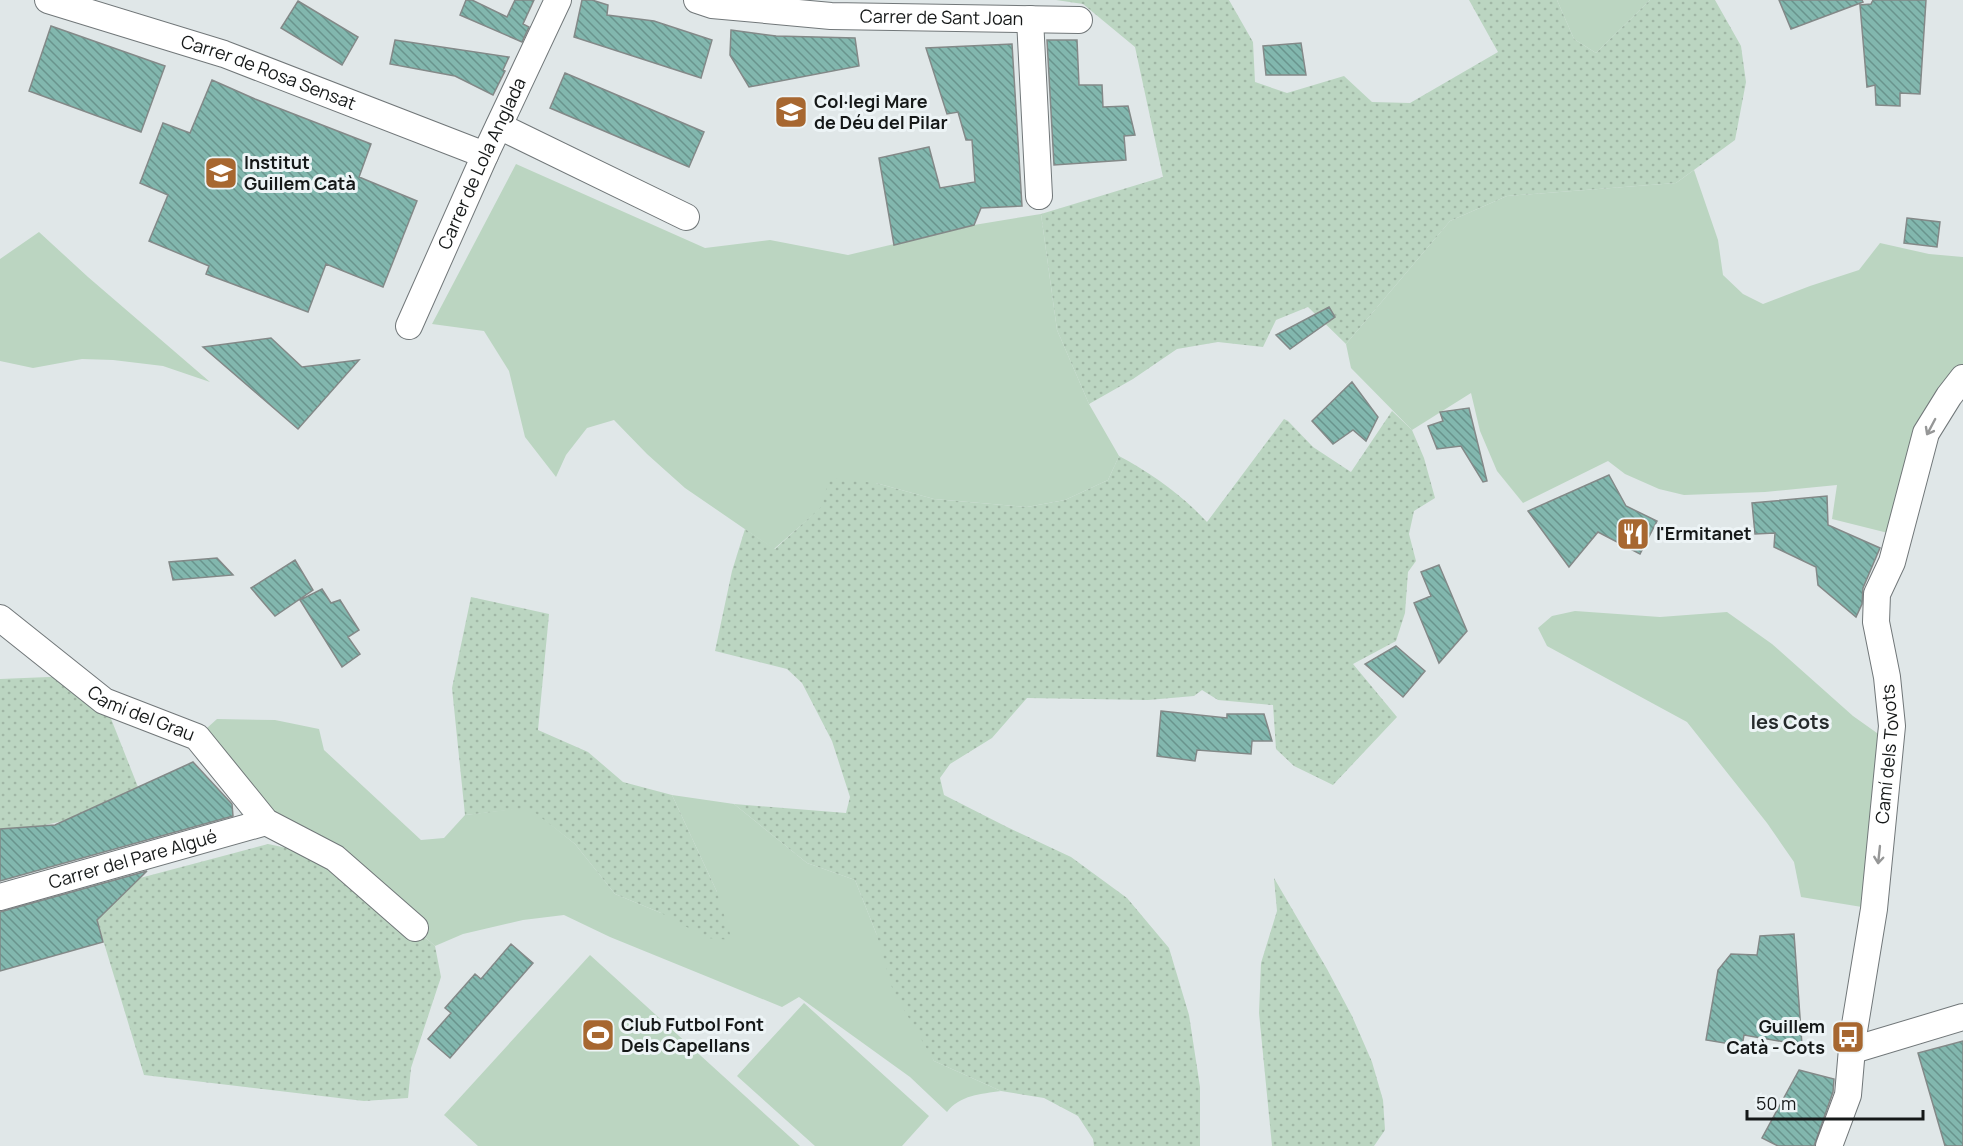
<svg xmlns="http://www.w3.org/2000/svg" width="1963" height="1146" font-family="Manrope,sans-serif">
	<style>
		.grass { fill: #bbd5c1 }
		.park { fill: url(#park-dots) }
		.building { fill: url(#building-back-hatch); stroke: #838988; stroke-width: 1.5 }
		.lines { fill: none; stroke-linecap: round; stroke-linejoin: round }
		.minor-casing { stroke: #717779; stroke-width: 28 }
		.minor { stroke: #fff; stroke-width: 26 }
		.oneway { stroke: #969797 }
		.labels { text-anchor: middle; stroke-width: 6; stroke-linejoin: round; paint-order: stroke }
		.street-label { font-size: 18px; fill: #151818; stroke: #edf4f6 }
		.poi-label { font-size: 18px; font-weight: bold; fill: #151818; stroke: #edf4f6; text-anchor: start }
		.neighbourhood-label { font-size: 20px; font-weight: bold; fill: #252a2b; stroke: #edf4f6 }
	</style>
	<defs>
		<pattern id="park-dots" width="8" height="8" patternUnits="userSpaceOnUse" patternTransform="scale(1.5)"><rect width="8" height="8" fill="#bbd5c1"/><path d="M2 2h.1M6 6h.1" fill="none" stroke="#a0b6a5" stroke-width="1.8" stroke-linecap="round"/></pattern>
		<pattern id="building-back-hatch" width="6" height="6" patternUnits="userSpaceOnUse" patternTransform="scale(1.5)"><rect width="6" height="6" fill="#82b7ae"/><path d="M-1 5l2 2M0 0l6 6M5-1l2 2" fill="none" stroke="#69948d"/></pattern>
	</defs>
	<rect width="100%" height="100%" fill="#e0e7e8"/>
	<path class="grass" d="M1557 0H1650L1596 53 1574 39Z
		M516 164 705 248 770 240 848 255 974 225 1041 214 1057 330 1089 404 1119 456 1108 480 1065 500 1027 507 934 499 876 483 823 506 774 549 685 488 647 454 614 420 587 428 566 455 556 477 525 437 509 371 484 331 432 324Z
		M1694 170 1718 240 1723 275 1743 294 1763 304 1810 286 1859 270 1880 243 1929 254 1963 257V364L1942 390 1888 533 1832 519 1837 485 1765 492 1684 495 1659 489 1625 474 1608 461 1523 503 1497 471 1480 431 1471 393 1412 430 1351 368 1346 344 1450 221 1507 196 1676 183Z
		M39 232 88 277 210 382 163 366 113 360 82 359 33 368 0 361V259Z
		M1575 611 1660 617 1727 612 1772 644 1853 716 1891 743 1874 909 1801 897 1794 862 1767 823 1687 722 1547 646 1538 628 1552 616Z
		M217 719 275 720 319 729 324 750 421 840 444 838 465 815 529 807 575 844 615 894 661 913 717 892 672 795 734 804 807 863 855 880 876 933 934 1061 1001 1091C981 1094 960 1095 947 1112L910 1077 799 997 782 1007 610 937 564 915 523 920 463 934 435 946 415 928 266 822 197 737Z
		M590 955 800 1146H478L444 1115Z
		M804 1003 929 1116 902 1146H815L737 1076Z"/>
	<path class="park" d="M1056 0H1229L1253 42 1255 82 1287 93 1344 76 1372 102 1410 103 1498 52 1469 0H1557L1574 39 1596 53 1650 0H1715L1741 46 1746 82 1735 140 1676 183 1507 196 1450 221 1346 344 1308 307 1276 320 1263 347 1218 342 1177 349 1133 379 1089 404 1057 330 1041 214 1163 177 1135 47 1083 4Z
		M1392 411 1412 430 1424 458 1435 498 1414 511 1409 534 1416 561 1408 572 1405 613 1396 641 1353 664 1397 717 1333 785 1294 766 1276 749 1273 705 1218 700 1202 690 1194 696 1148 700 1027 698 992 738 950 764 940 778 944 795 1007 827 1071 857 1127 898 1169 948 1189 1015 1200 1087V1146H1094L1093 1139 1078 1116 1044 1098 1001 1091 934 1061 893 991 876 933 855 880 807 863 734 804 846 813 850 797 832 741 802 683 787 669 715 651 732 571 745 529 775 549 822 506 829 478 876 483 934 499 1027 507 1065 500 1108 480 1119 456C1151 473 1182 495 1207 522L1284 419 1288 421 1313 447 1351 472Z
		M471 597 549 614 538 730 588 752 623 782 672 795 717 892 732 940 707 938 661 913 615 894 575 844 529 808 465 815 452 688Z
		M73 676 104 701 138 787 67 820 41 826 0 829V679Z
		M268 844 335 858 435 946 441 977 411 1068 408 1098 364 1101 144 1075 97 920 140 878Z
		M1274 878 1327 969 1352 1016 1372 1062 1383 1100 1385 1130 1374 1146H1272L1259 1013 1261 963 1277 911Z"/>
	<path class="building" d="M466 0H472L507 17 515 0H534L523 24 529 27 522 42 460 15Z
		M582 0H592L608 5 607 15 654 21 712 40 701 78 574 37Z
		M1779 0H1862L1863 2 1791 29Z
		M1873 0H1926L1920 94 1900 93V106L1876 105 1875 85 1867 87 1860 5 1871 4Z
		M298 1 358 37 342 65 281 28Z
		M51 26 165 66 141 132 29 91Z
		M731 30 776 36 855 38 859 66 749 87 730 55Z
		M395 40 509 57 503 70 505 71 493 95 455 76 390 64Z
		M1047 40H1077L1079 85H1102L1103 107 1128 106 1135 135 1124 136 1126 160 1054 165Z
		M1301 43 1306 75H1266L1263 46Z
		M1012 44 1022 206 981 208 974 225 894 245 879 158 929 147 940 188 975 182 972 140H966L958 112 947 114 926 48Z
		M565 73 704 132 689 167 550 108Z
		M212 80 255 99 371 144 359 177 417 201 383 287 326 264 308 312 206 274 209 266 149 241 168 195 140 183 163 123 190 133Z
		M1907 218 1940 222 1937 247 1904 243Z
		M1329 307 1335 317 1290 349 1276 335Z
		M271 338 302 367 359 360 298 429 203 347Z
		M1352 382 1378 417 1366 441 1353 430 1333 444 1312 421Z
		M1469 408 1487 481 1483 482 1461 446 1437 449 1428 426 1443 421 1440 412Z
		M1609 475 1626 506 1657 521 1640 554 1598 532 1569 567 1528 511Z
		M1827 496 1828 525 1880 548 1863 588 1862 604 1856 617 1818 585 1816 567 1774 547 1775 533 1755 534 1752 503Z
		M217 558 233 575 173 580 169 562Z
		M295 560 313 590 275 616 251 588Z
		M1439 565 1467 631 1439 663 1414 603 1431 596 1421 572Z
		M322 589 331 603 340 600 359 630 348 637 360 654 342 667 300 600Z
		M1396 646 1425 671 1403 697 1365 664Z
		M1161 711 1227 718V714H1264L1272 741H1252L1251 754 1197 750 1195 761 1157 756Z
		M193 762 232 804 233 816 0 881V829L55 825Z
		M147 871 97 920 103 942 0 971V912Z
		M1794 934 1802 1045 1744 1035 1742 1046 1706 1040 1718 970 1731 954 1757 955 1760 936Z
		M511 944 533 963 450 1058 428 1039 451 1013 445 1008 475 974 481 979Z
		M1963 1041V1146H1945L1918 1053Z
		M1799 1070 1834 1079 1833 1092 1814 1146H1778L1762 1138Z"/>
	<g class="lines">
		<defs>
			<g id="minor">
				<path id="s1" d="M48 0 224 54 485 155"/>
				<path id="s2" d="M697 0 712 5 831 16 1079 20"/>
				<path d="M1030 19 1039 196"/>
				<path d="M499 126 686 217"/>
				<path id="s3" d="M409 326 485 155 558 0"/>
				<path id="s4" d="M0 618 104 701 197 737 266 822 335 858 415 928"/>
				<path id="s5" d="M0 897 266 822"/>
				<path d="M1853 1050 1963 1017"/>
				<path id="s6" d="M1829 1146 1848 1095 1853 1037 1874 909 1892 726 1887 677 1876 622 1877 594 1892 562 1926 433 1949 396 1963 378"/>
			</g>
		</defs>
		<use href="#minor" class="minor-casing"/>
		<use href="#minor" class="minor"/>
	</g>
	<defs><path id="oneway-shaft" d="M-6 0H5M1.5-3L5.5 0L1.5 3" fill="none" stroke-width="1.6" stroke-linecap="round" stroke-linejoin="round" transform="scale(1.5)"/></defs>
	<g class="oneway">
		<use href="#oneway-shaft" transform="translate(1931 427) rotate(118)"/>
		<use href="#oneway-shaft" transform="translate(1879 855) rotate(96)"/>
	</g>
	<defs>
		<symbol id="school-square" viewBox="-11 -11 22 22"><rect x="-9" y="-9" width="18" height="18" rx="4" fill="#a76730" stroke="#edf4f6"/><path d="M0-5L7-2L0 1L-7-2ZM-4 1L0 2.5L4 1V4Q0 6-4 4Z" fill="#fff"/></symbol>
		<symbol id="restaurant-square" viewBox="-11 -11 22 22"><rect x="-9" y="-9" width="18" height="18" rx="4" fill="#a76730" stroke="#edf4f6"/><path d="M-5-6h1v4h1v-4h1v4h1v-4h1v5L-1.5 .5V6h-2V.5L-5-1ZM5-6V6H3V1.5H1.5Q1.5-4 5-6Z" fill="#fff"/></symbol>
		<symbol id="stadium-square" viewBox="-11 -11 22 22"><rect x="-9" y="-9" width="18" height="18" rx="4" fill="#a76730" stroke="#edf4f6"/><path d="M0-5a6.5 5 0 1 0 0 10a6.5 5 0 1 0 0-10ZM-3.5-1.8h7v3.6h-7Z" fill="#fff"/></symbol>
		<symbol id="bus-square" viewBox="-11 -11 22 22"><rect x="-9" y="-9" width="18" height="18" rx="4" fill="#a76730" stroke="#edf4f6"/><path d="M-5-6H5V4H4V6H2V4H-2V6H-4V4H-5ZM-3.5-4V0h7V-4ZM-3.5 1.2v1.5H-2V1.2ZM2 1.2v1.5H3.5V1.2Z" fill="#fff"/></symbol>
	</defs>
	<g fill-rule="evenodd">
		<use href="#school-square" x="772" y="93" width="38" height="38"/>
		<use href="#school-square" x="202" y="154" width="38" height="38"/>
		<use href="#restaurant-square" x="1614" y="515" width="38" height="38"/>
		<use href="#stadium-square" x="579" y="1016" width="38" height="38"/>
		<use href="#bus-square" x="1829" y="1018" width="38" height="38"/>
	</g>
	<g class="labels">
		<g class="street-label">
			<text dy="6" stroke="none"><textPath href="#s2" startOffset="246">Carrer de Sant Joan</textPath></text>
			<text dy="6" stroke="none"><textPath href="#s1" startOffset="232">Carrer de Rosa Sensat</textPath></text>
			<text dy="6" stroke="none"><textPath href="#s3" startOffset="178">Carrer de Lola Anglada</textPath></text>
			<text dy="6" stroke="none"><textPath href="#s4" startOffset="172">Camí del Grau</textPath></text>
			<text dy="6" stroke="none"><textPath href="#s6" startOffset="398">Camí dels Tovots</textPath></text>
			<text dy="6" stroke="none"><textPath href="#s5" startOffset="138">Carrer del Pare Algué</textPath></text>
		</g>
		<g class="poi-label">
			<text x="814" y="108">Col·legi Mare<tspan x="814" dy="21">de Déu del Pilar</tspan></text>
			<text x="244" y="169">Institut<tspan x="244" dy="21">Guillem Catà</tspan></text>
			<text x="1656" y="540">l'Ermitanet</text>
			<text x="621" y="1031">Club Futbol Font<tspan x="621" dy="21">Dels Capellans</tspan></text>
			<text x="1825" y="1033" text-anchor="end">Guillem<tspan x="1825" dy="21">Catà - Cots</tspan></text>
		</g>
		<g class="neighbourhood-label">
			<text x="1790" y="729">les Cots</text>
		</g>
	</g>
	<path d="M1747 1110v9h176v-9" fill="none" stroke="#151818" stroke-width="3"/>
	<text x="1756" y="1110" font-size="18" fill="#151818" stroke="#edf4f6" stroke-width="4.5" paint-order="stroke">50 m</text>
</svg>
